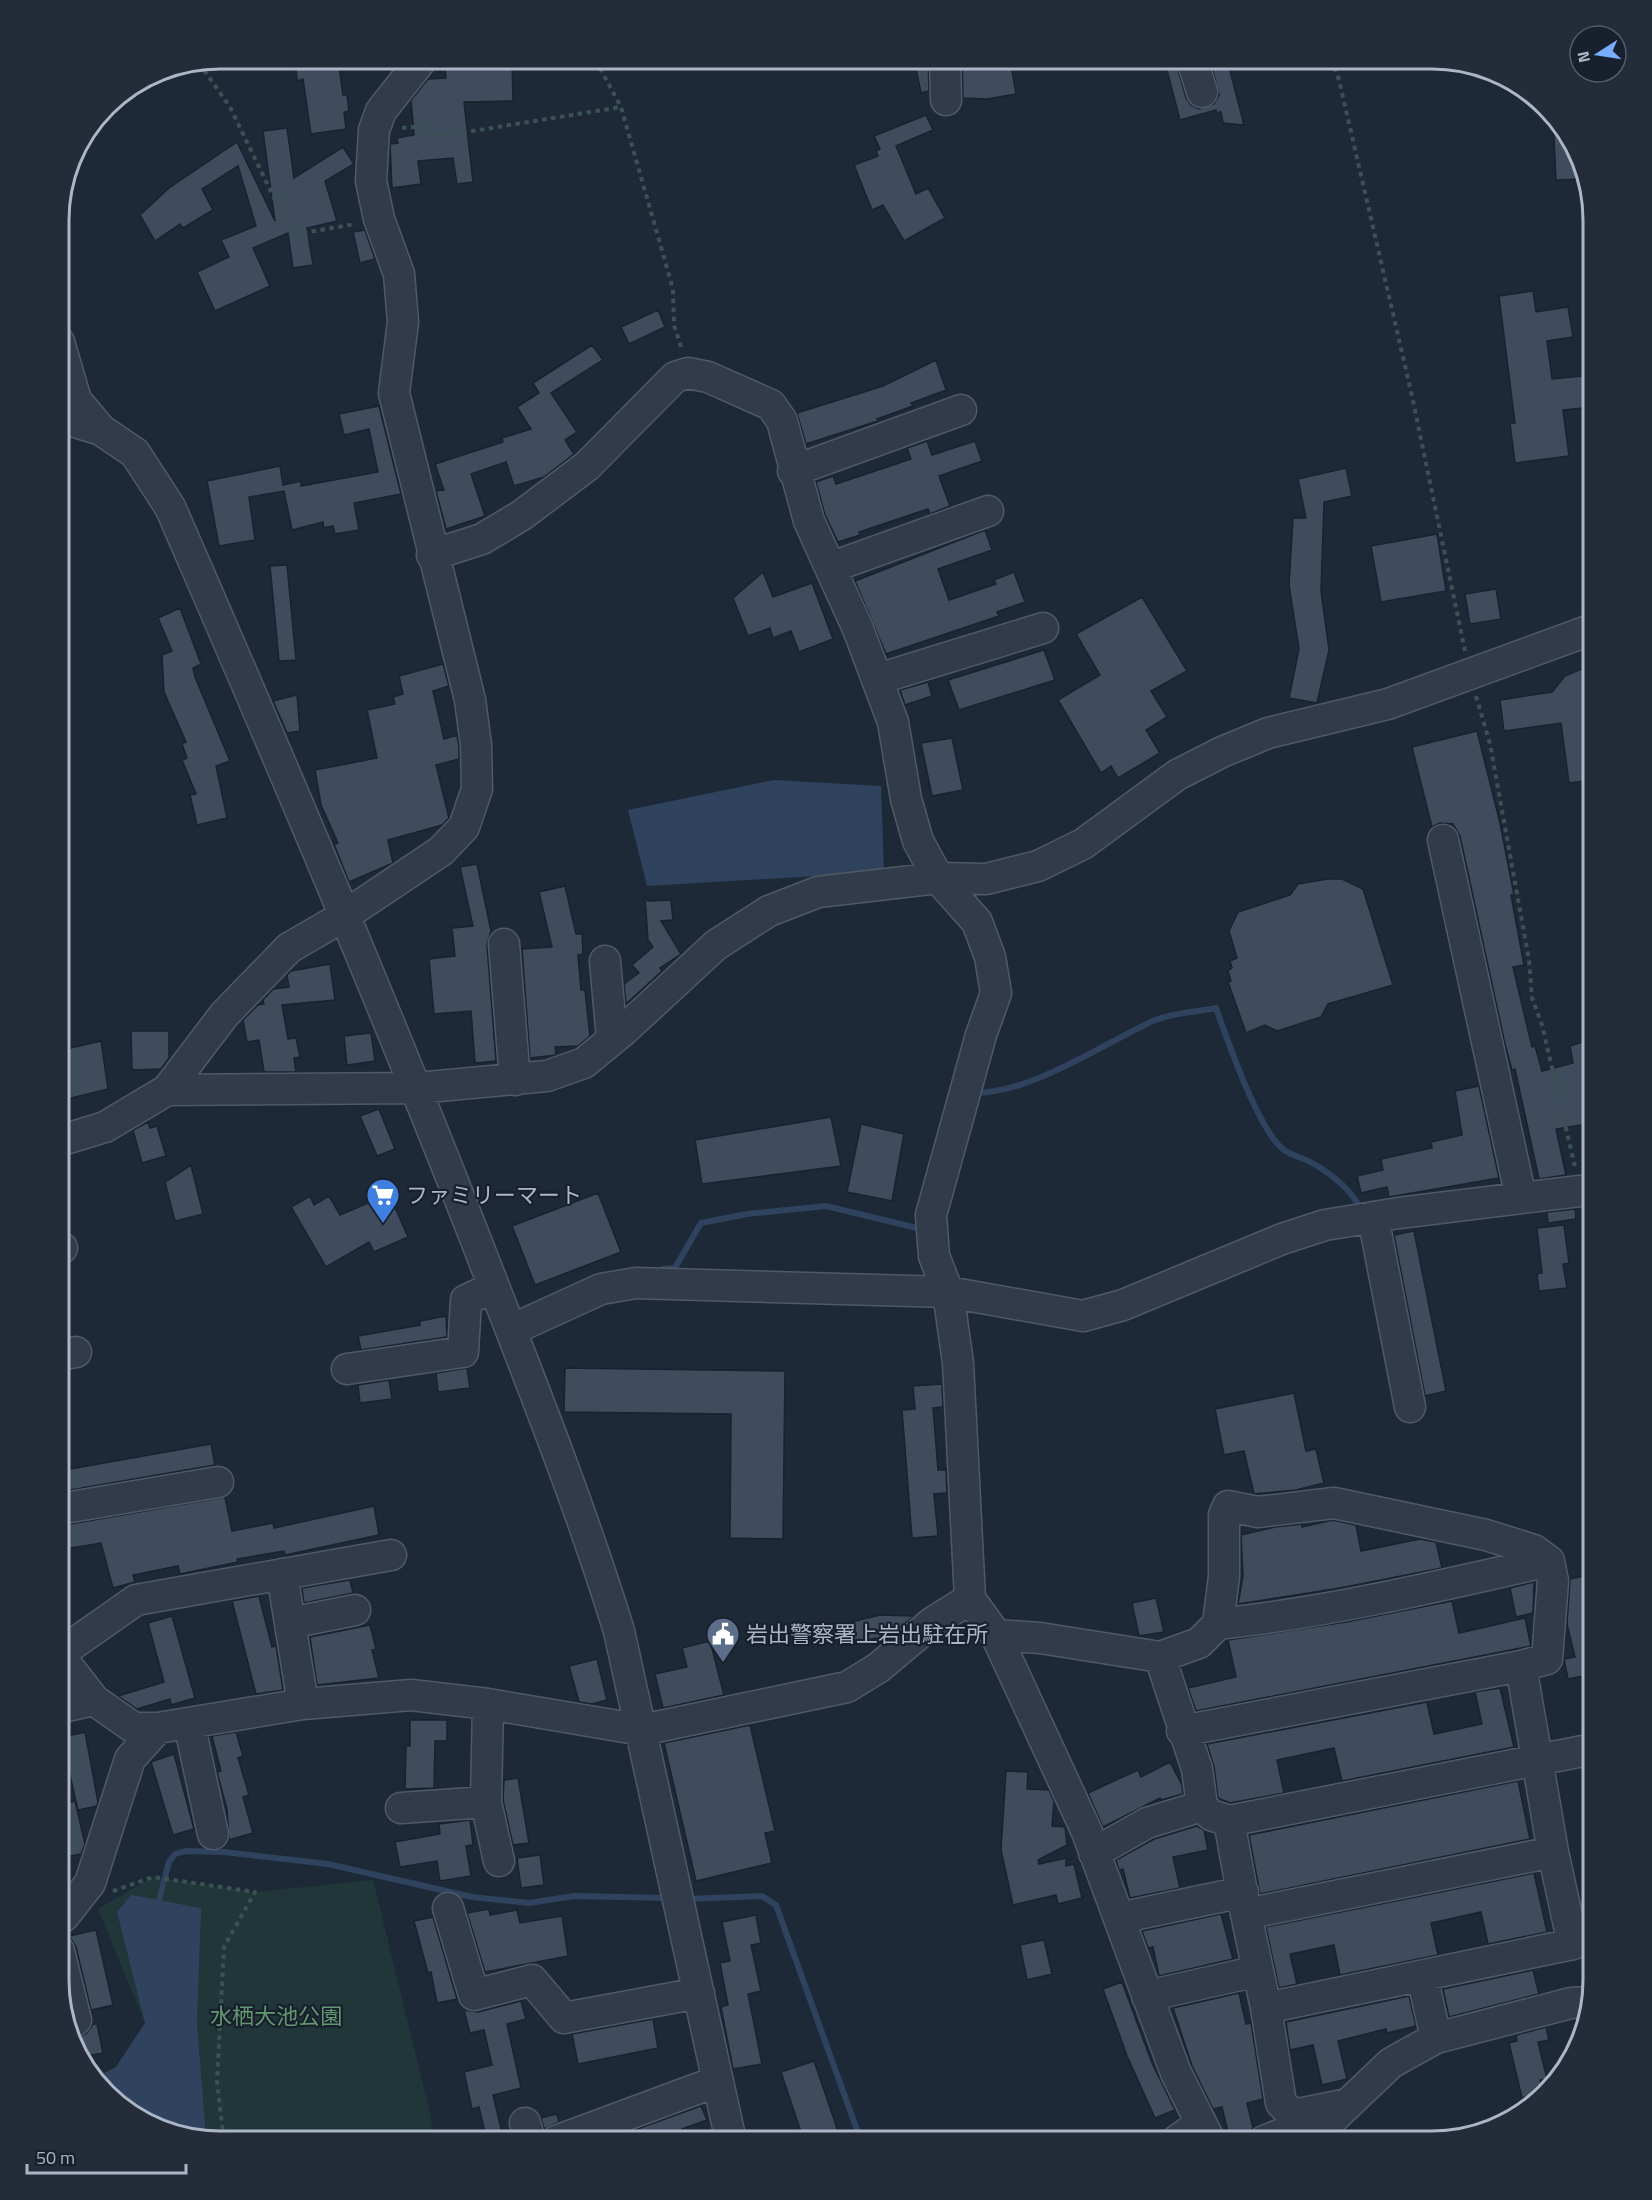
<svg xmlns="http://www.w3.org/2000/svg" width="1652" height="2200" font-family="'Titillium Web','Noto Sans JP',sans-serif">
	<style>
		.green { fill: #203639 }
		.water { fill: #2f435f }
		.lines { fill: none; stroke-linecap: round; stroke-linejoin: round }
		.stream { stroke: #2f435f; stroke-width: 6 }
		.building { fill: #3f4c5e; stroke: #19222f; stroke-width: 1.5 }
		.minor-casing { stroke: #4f5967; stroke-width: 33 }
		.path { stroke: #3b5254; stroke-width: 4; stroke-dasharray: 4.5 4.5; stroke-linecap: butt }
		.minor { stroke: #323b49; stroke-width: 30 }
		.labels { text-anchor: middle; stroke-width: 4.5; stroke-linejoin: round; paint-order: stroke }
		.poi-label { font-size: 22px; fill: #acb6c6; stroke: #18202d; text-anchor: start }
		.park-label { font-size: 22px; fill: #62986e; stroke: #18202d }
		.rim { fill: none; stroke: #acb6c6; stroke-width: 3 }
	</style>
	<rect width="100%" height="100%" fill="#1e2938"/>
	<path class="green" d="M153 1877 255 1892 373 1880 431 2117 433 2141H220L140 2120 95 2078 116 2067 145 2023 98 1909Z"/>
	<path class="water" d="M774 780 881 786 884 872 647 886 628 810Z
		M131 1895 201 1908 197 2023 206 2138 140 2120 95 2078 116 2067 145 2023 117 1912Z"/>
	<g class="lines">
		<path class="stream" d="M974 1093C1032 1093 1101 1045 1153 1021 1171 1013 1196 1012 1216 1008 1227 1039 1259 1132 1284 1150 1293 1156 1304 1158 1314 1164 1333 1175 1349 1188 1360 1207
			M663 1269 675 1268 701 1223 747 1214 826 1206 917 1228 918 1223
			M687 1899 762 1896 776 1905 861 2141
			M159 1900 169 1862 175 1854 185 1851 224 1852 328 1864 472 1897 529 1903 574 1896 668 1898"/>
	</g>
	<path class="building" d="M295 59H338L343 95H347L349 111 344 112 346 129 311 134 303 79 297 81Z
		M444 59H512L513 101 464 102 473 182 457 184 453 158 418 161 421 184 392 188 390 144 398 143 397 138 414 135 411 100 428 79 446 78Z
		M914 59H928L929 91 921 93Z
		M962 59H1010L1016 94 987 99 963 98Z
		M1164 59H1175L1186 98 1191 105 1199 109 1214 104 1219 95 1210 59H1227L1244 125 1223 123 1221 112 1216 113V110L1180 120Z
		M926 115 933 130 896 146 916 194 928 188 945 218 904 241 883 205 872 210 854 165 878 156 876 151 880 149 874 136Z
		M1553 118 1566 131 1581 179 1556 180Z
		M287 128 294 178 343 147 354 164 325 181 337 221 307 228 313 265 293 268 288 233 253 248 270 286 215 311 197 272 229 257 221 240 256 226 238 166 202 189 213 210 183 228 180 224 155 241 140 215 169 188 237 142 275 221 263 131Z
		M365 230 375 259 360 263 353 232Z
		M1533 291 1536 312 1568 307 1573 337 1547 341 1552 379 1593 375V407L1563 410 1569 456 1515 463 1510 423H1515L1499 296Z
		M658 310 665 327 629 344 621 327Z
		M592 345 603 360 551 393 577 432 565 440 574 454 544 477 514 486 506 462 471 474 485 516 446 529 436 491 444 490 435 464 503 442 502 438 531 429 517 407 539 393 533 383Z
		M936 360 946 390 911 403 913 406 877 419 878 421 806 444 797 413 883 386Z
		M379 406 401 494 354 503 359 530 335 534 333 526 324 528 323 522 292 530 284 491 249 497 255 540 219 546 207 481 280 466 283 485 301 481V486L378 472 369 429 344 435 339 414Z
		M927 441 932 455 975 441 982 461 939 476 950 506 930 514 928 509 859 532 860 535 838 542 825 515 816 482 833 476 836 484 911 459 907 448Z
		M1346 468 1352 496 1324 502 1321 591 1329 650 1317 703 1289 698 1299 649 1289 585 1293 518H1306L1298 479Z
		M985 530 992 550 938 569 949 600 996 584 994 580 1014 572 1025 602 997 612 999 616 886 654 855 581Z
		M1437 534 1446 591 1381 602 1371 546Z
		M287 565 296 660 279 661 270 566Z
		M763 572 773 597 812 583 833 639 799 652 791 631 773 638 770 628 748 636 733 598Z
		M1496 589 1501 619 1470 624 1465 594Z
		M1142 597 1187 671 1151 691 1167 717 1146 730 1160 753 1118 778 1111 766 1101 773 1058 700 1100 675 1076 634Z
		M180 608 201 664 193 668 195 677 230 761 216 766 227 818 197 825 190 795 196 794 182 760 187 758 182 744 186 742 164 692 162 655 172 651 158 618Z
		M1044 650 1055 680 959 710 948 680Z
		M443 664 449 686 433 691 444 739 457 735 459 746V759L436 765 449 818 442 825 388 840 393 863 349 882 334 844 338 843 321 805 315 770 377 758 367 710 395 704 393 697 403 694 399 676Z
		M1581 669 1593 677V780L1569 783 1561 723 1504 731 1500 700 1552 692 1565 676Z
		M928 682 932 696 905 705 900 690Z
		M297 695 300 731 287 733 273 701Z
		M1477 731 1500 823 1514 895H1511L1524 965 1513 967 1532 1047 1535 1046 1542 1071 1573 1063 1570 1046 1593 1039V1123L1556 1129 1566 1175 1539 1179 1515 1069 1512 1070 1505 1044 1460 836 1453 824 1440 823 1432 827 1412 747Z
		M952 738 963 790 932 796 921 743Z
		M477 864 491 931 487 945 496 1061 475 1063 471 1011 434 1014 429 959 455 956 452 928 473 926 460 867Z
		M1328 879H1342L1363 889 1393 985 1328 1004 1321 1017 1277 1031 1265 1025 1246 1033 1228 982 1231 981 1228 971 1232 968 1230 961 1237 958 1229 931 1238 912 1290 895 1298 884Z
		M565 886 576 934H582L583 954 578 955 581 990H585L590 1036 578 1046 555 1047 556 1055 530 1058 522 949 552 947 539 892Z
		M645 896 648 901 671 900 673 920 661 921 681 954 660 968 662 971 626 1004 624 984 639 973 632 965 653 947 648 940Z
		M330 964 335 1000 282 1005 288 1039 296 1038 300 1057 294 1058 296 1072H264L259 1040 247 1042 243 1020 258 1005 264 1004 263 1000 273 989 289 987 287 975 291 971Z
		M131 1031H169V1058L161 1069 132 1070Z
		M371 1033 375 1061 347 1065 344 1036Z
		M101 1041 108 1089 59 1101V1059L64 1058 62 1050Z
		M1479 1086 1499 1178 1389 1197 1387 1187 1361 1193 1357 1176 1383 1170 1381 1159 1432 1148 1431 1142 1462 1135 1455 1091Z
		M379 1109 395 1149 377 1156 360 1116Z
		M831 1117 841 1166 702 1184 695 1140Z
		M148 1122 150 1128 157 1126 166 1156 142 1163 133 1130Z
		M861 1124 904 1134 892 1201 847 1192Z
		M191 1165 203 1214 175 1221 165 1182Z
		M598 1193 621 1252 535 1285 512 1226Z
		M389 1194 408 1237 374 1252 369 1242 326 1267 291 1207 310 1196 314 1205 329 1196 340 1215Z
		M1575 1209 1576 1219 1548 1223 1547 1212Z
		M1564 1225 1569 1263 1563 1264 1567 1288 1539 1291 1537 1274 1542 1273 1537 1228Z
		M1414 1231 1446 1391 1425 1396 1394 1235Z
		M446 1316 447 1337 361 1350 358 1336 420 1325V1321Z
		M467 1368 470 1388 438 1392 436 1373Z
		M565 1368 785 1371 783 1539 730 1538 731 1414 564 1412Z
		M389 1380 392 1399 360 1403 358 1385Z
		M942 1384 943 1407 933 1408 938 1470H946L947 1493 934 1494 938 1536 912 1538 902 1410 915 1409 913 1386Z
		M1294 1393 1306 1451 1316 1449 1324 1483 1296 1490 1254 1494 1244 1451 1224 1455 1215 1409Z
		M211 1444 215 1465 59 1492V1471Z
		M225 1497 232 1531 273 1523 274 1528 374 1506 379 1535 285 1555 284 1551 237 1559 238 1562 180 1574 178 1566 133 1575 135 1582 113 1588 101 1543 59 1550V1526Z
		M1333 1520 1356 1525 1361 1551 1420 1539 1436 1542 1442 1568 1340 1588 1238 1604 1243 1576 1241 1535 1275 1527 1302 1524V1527Z
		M1593 1574V1674L1568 1679 1564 1659 1575 1657 1567 1624 1570 1579Z
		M350 1580 353 1593 304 1603 302 1588Z
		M1534 1582 1533 1613 1516 1617 1510 1588Z
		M259 1596 272 1647 276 1646 283 1690 256 1694 232 1601Z
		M1156 1598 1164 1632 1139 1636 1132 1603Z
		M1452 1601 1459 1633 1525 1618 1531 1646 1196 1711 1188 1688 1236 1677 1228 1640 1346 1622Z
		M880 1615 914 1616 877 1646 876 1638 855 1643 851 1622Z
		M172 1616 195 1698 171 1705 170 1699 137 1709 118 1696 164 1682 148 1623Z
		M370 1625 376 1649 372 1650 379 1678 317 1685 310 1637Z
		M710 1641 724 1695 663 1708 655 1674 687 1667 682 1648Z
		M597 1659 607 1700 592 1704 579 1702 569 1666Z
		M1500 1688 1514 1747 1342 1781 1334 1748 1277 1760 1284 1793 1230 1803 1218 1798 1214 1767 1207 1744 1427 1702 1434 1734 1482 1724 1475 1692Z
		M410 1720H447V1741H435L434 1788 405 1789 406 1746H410Z
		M750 1725 775 1831 765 1833 772 1863 696 1881 664 1743Z
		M85 1732 98 1802 97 1806 78 1810 68 1767 59 1769V1738Z
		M236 1732 243 1756 238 1758 249 1795 243 1797 253 1833 229 1840 227 1809 217 1772 221 1771 212 1736Z
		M174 1754 194 1829 173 1835 151 1762Z
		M1170 1762 1182 1785 1183 1794 1161 1800 1160 1798 1103 1827 1088 1793 1138 1770 1141 1777Z
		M1006 1771 1028 1772 1027 1789 1049 1790 1054 1801 1052 1826 1065 1827 1067 1845 1038 1860 1039 1864 1066 1858V1866L1074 1864 1082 1898 1058 1904 1056 1895 1013 1905 1001 1850Z
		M518 1778 529 1843 513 1845 503 1800 504 1780Z
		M1518 1781 1530 1839 1260 1894 1249 1835Z
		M75 1801 85 1844 81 1854 65 1857 59 1828V1805Z
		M470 1820 473 1845 466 1846 471 1876 440 1881 437 1861 400 1867 395 1842 440 1834 439 1824Z
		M1197 1826 1204 1830 1208 1850 1173 1857 1180 1888 1130 1898 1123 1869 1119 1870 1116 1860 1154 1839Z
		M540 1855 544 1885 521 1888 517 1858Z
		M1534 1873 1547 1932 1488 1944 1481 1912 1431 1923 1438 1955 1340 1975 1334 1945 1290 1954 1297 1984 1279 1988 1266 1927Z
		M489 1909 490 1915 517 1910 520 1923 562 1916 568 1956 485 1972 467 1913Z
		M1221 1914 1233 1959 1159 1976 1153 1947 1148 1948 1142 1931Z
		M756 1915 761 1943 751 1945 761 1991 748 1994 762 2064 733 2069 721 2007 728 2005 720 1963 730 1961 722 1922Z
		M433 1917 457 1999 437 2003 431 1972 428 1973 414 1921Z
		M96 1930 113 2005 91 2010 76 1947 69 1936Z
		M1044 1940 1052 1974 1027 1980 1020 1945Z
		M1533 1970 1539 1994 1449 2017 1443 1989Z
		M1122 1982 1152 2063 1175 2110 1155 2118 1127 2056 1103 1989Z
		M1239 1993 1246 2024 1251 2023 1263 2099 1247 2103 1253 2128 1248 2135 1230 2140 1222 2107 1213 2109 1192 2066 1173 2008Z
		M1409 1996 1416 2026 1387 2033 1386 2029 1338 2041 1347 2079 1322 2085 1313 2045 1290 2050 1286 2022Z
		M521 2001 526 2019 507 2024 521 2088 493 2095 504 2141H487L479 2107 472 2109 464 2072 492 2065 484 2030 470 2033 464 2010 478 2012Z
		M653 2019 658 2048 578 2064 572 2034Z
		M93 2024H97L103 2053 82 2057 78 2037 87 2033Z
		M1546 2027 1549 2040 1538 2042 1547 2079 1540 2080 1543 2091 1522 2098 1509 2043 1517 2041 1516 2035Z
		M814 2061 839 2134 816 2141H804L781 2072Z
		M701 2106 707 2120 682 2129 686 2141H604Z
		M557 2114 559 2122 544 2129 541 2118Z"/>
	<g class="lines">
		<defs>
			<path id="minor" d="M945 59 946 100
				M1192 59 1202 92
				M59 342 76 400 101 430 135 453 170 507C277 752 382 999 479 1248 528 1375 579 1501 619 1631L731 2141
				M59 417 101 430
				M793 471 961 410
				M432 555 482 539 522 515 587 466 675 377 688 373 708 377 771 405 782 421 809 521 858 629 893 722 906 799 918 841 938 878 977 922 990 957 996 993 981 1035 931 1215 934 1256 948 1292 958 1363 970 1599 996 1635 1087 1832 1176 2073 1210 2141
				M832 567 988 511
				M878 679 1043 628
				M1443 840 1521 1198
				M504 944 515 1080
				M605 961 612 1039
				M167 1090 417 1088 547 1076 584 1063 624 1030 716 945 769 911 818 892 938 878 986 879 1038 866 1083 844 1177 775 1222 752 1268 733 1388 704 1593 629
				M59 1141 105 1127 167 1090 224 1015 289 948 344 916 441 851 464 827 477 789 476 745 470 700 394 393 403 322 399 274 379 219 371 181 374 130 381 111 422 59
				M1373 1217 1410 1407
				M59 1248H62
				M511 1330 601 1289 636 1283 948 1292 1083 1316 1123 1305 1282 1239 1325 1225 1399 1213 1521 1198 1580 1191 1593 1193
				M59 1355 76 1352
				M347 1369 463 1352 466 1300 494 1287
				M59 1509 218 1482
				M282 1574 303 1704
				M290 1623 355 1610
				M1218 1624C1330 1612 1439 1586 1549 1561
				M996 1635 1040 1638 1160 1657 1199 1643 1218 1624 1224 1576V1515L1228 1506 1258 1512 1334 1503 1486 1535 1534 1550 1549 1561 1553 1581 1547 1659 1521 1666 1553 1852 1573 1944 1266 2008
				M59 1654 136 1600 391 1555
				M59 1655 94 1700 134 1728H158L303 1704 411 1695 488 1704 642 1730 847 1687 878 1668 933 1622 970 1599
				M1160 1657 1197 1769 1202 1806 1211 1815 1229 1821 1246 1914 1266 2008 1281 2103 1293 2115 1348 2104
				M488 1704 486 1802 499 1861
				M59 1708 94 1700
				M189 1723 213 1834
				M1182 1731 1521 1666
				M401 1808 486 1802
				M1229 1821 1593 1749
				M1094 1853 1147 1823 1202 1806
				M448 1908 474 1995 532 1980 564 2018 699 1993
				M1246 1914 1553 1852
				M59 1917 64 1916 90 1883 130 1759 158 1728
				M1119 1918 1243 1892
				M59 1951 76 2020 71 2021
				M1422 1976 1436 2038
				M1147 1996 1258 1971
				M525 2123 530 2141
				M556 2141 718 2081
				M1176 2141 1199 2125
				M1264 2141 1294 2129 1328 2123 1391 2063 1436 2038 1571 2003 1588 2002"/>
		</defs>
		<use href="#minor" class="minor-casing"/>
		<path class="path" d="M600 59 601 70 621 107 673 289 674 325 682 350
			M1331 59 1339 80 1412 396 1465 651
			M199 63 230 107 292 235 355 224
			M402 128 423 126 442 136 621 107
			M1476 696 1490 744 1529 960 1532 998 1542 1025 1575 1167
			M113 1891 153 1877 255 1892 224 1947 217 2082 224 2141"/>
		<use href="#minor" class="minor"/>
	</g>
	<defs>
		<symbol id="supermarket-pin" viewBox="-11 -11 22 30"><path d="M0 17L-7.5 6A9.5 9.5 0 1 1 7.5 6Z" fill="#3f7fe0" stroke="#18202d"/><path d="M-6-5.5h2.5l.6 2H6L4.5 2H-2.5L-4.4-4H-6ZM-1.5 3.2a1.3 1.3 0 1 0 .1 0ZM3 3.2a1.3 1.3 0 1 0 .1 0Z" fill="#fff"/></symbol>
		<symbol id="civic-pin" viewBox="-11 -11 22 30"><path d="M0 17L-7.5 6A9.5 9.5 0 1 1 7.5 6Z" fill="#5c6f8a" stroke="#18202d"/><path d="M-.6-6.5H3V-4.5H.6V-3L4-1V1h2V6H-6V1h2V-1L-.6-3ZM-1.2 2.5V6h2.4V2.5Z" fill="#fff"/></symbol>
	</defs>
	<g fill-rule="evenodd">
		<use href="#supermarket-pin" x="364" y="1176" width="38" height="52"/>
		<use href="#civic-pin" x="704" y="1615" width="38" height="52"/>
	</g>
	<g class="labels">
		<g class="poi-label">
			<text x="406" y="1203">ファミリーマート</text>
			<text x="746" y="1642">岩出警察署上岩出駐在所</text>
		</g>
		<g class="park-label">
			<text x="276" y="2024">水栖大池公園</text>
		</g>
	</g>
	<path d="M0 0H1652V2200H0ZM220 69H1432A151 151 0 0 1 1583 220V1980A151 151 0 0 1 1432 2131H220A151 151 0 0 1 69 1980V220A151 151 0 0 1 220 69Z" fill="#242c39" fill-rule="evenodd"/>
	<path class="rim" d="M220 69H1432A151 151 0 0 1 1583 220V1980A151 151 0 0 1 1432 2131H220A151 151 0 0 1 69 1980V220A151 151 0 0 1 220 69Z"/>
	<g transform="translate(1598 54) rotate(258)"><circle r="28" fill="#18202d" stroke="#535c6a" stroke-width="1.5"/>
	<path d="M0-4.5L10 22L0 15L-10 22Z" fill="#78acff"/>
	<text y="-9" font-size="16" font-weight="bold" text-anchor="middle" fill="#acb6c6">N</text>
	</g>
	<path d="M27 2164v9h159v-9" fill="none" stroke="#acb6c6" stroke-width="3"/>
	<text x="36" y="2164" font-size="18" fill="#acb6c6" stroke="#18202d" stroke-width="4.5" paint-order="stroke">50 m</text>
</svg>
